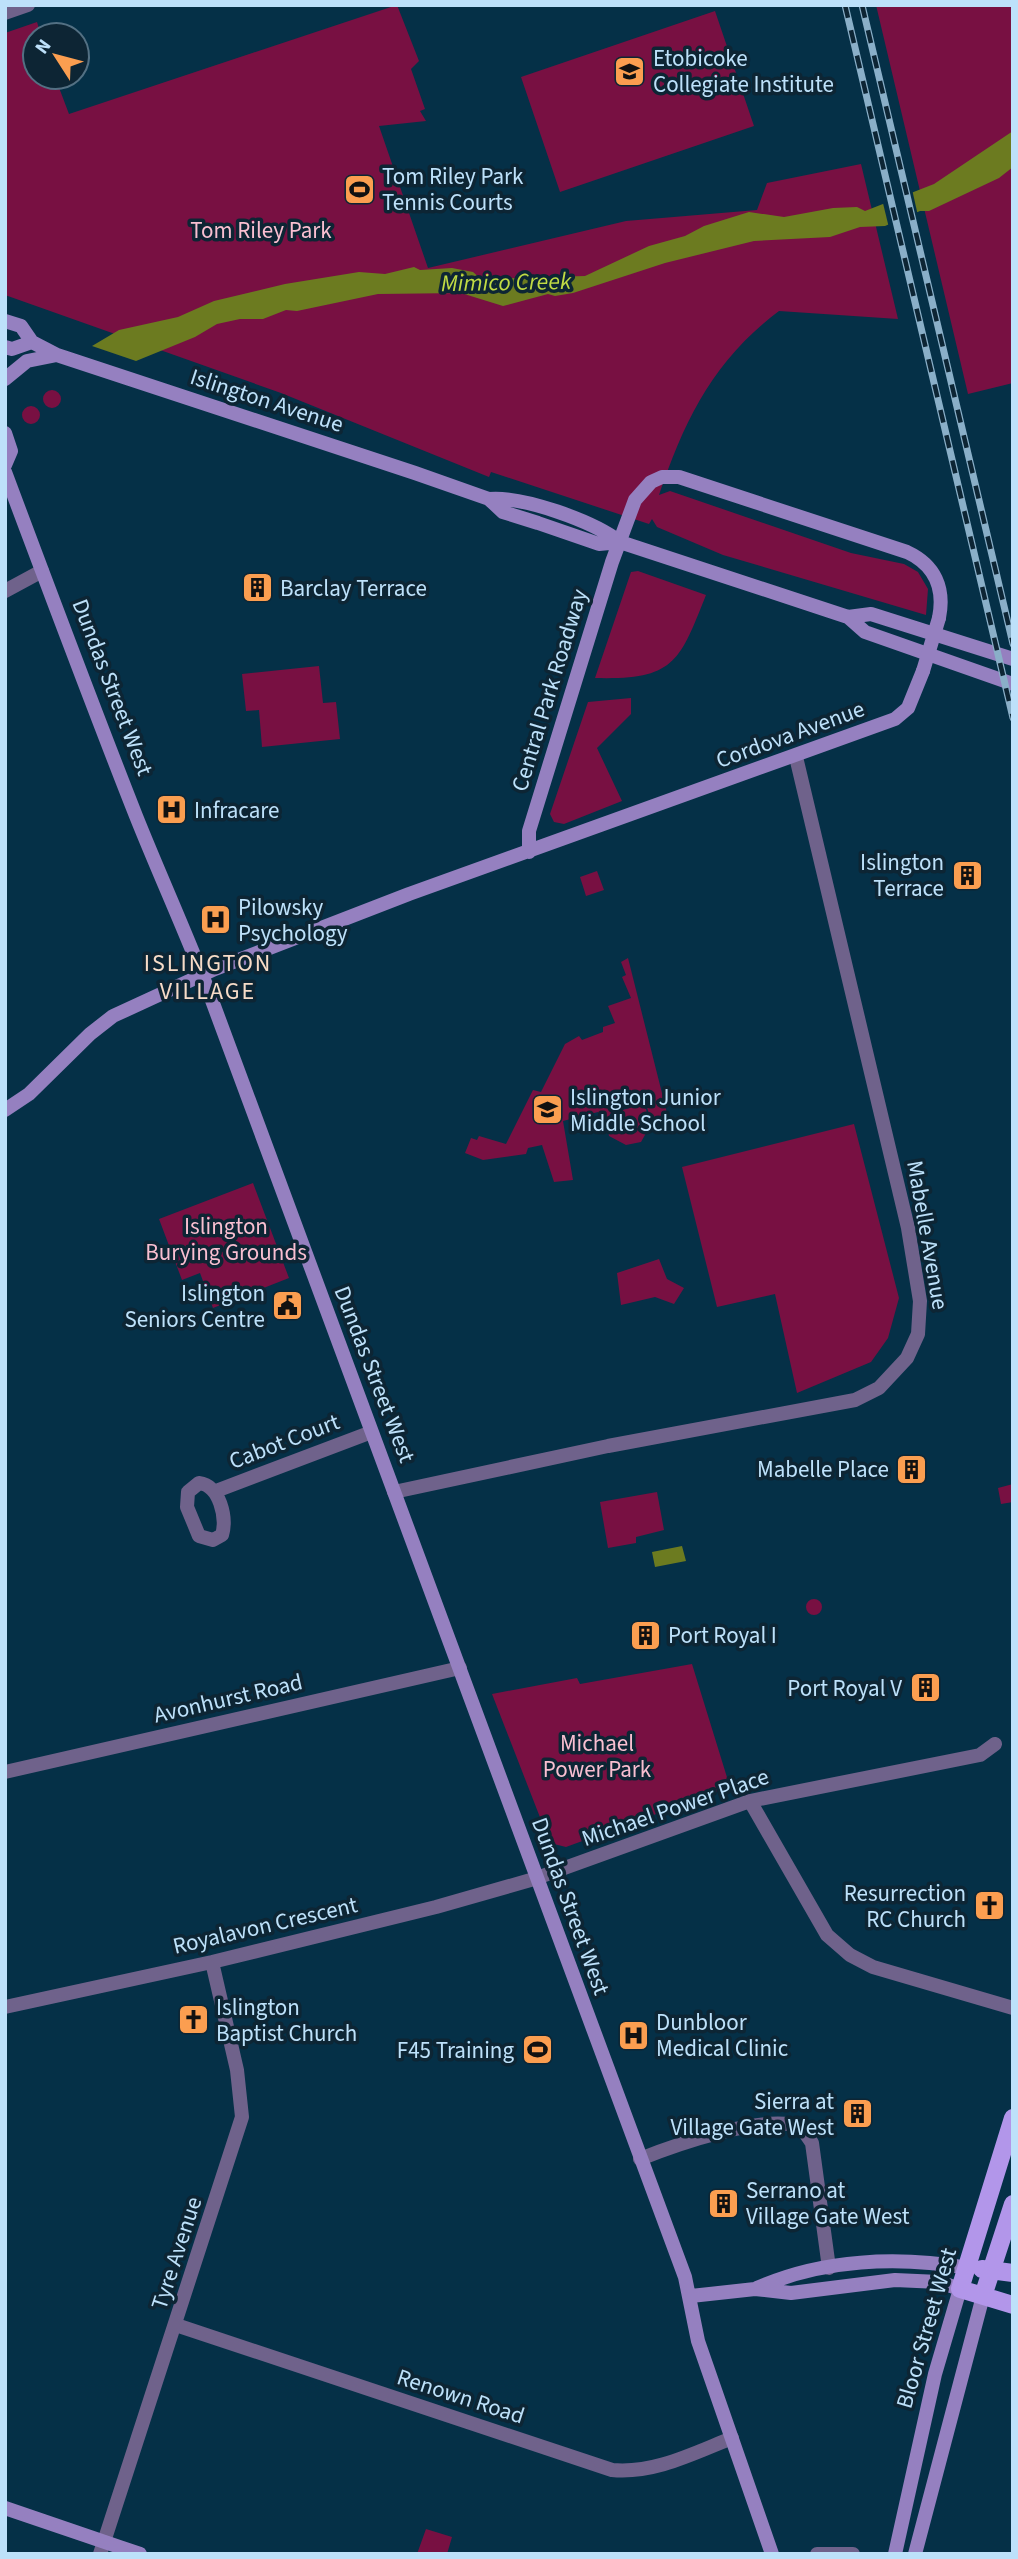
<svg xmlns="http://www.w3.org/2000/svg" width="1018" height="2559" font-family="'Source Sans 3',sans-serif">
	<style>
		.green { fill: #781042 }
		.water { fill: #6c7b20 }
		.pier { fill: #053047 }
		.lines { fill: none; stroke-linecap: round; stroke-linejoin: round }
		.street { stroke: #6f628b; stroke-width: 14 }
		.secondary { stroke: #9580c0; stroke-width: 14 }
		.primary { stroke: #b296ea; stroke-width: 18 }
		.rail-casing { stroke: #8aafc8; stroke-width: 7 }
		.rail { stroke: #0d2534; stroke-width: 4.5; stroke-dasharray: 13; stroke-linecap: butt }
		.secondary-bridge { stroke: #9580c0; stroke-width: 14 }
		.labels { text-anchor: middle; stroke-width: 7; stroke-linejoin: round; paint-order: stroke }
		.poi-label { font-size: 23px; fill: #bde1fa; stroke: #0d2534; text-anchor: start }
		.park-label { font-size: 23px; fill: #f9bfd1; stroke: #0d2534 }
		.street-label { font-size: 23px; fill: #bde1fa; stroke: #0d2534 }
		.water-label { font-size: 24px; font-style: italic; fill: #c1db44; stroke: #0d2534 }
		.neighbourhood-label { font-size: 24px; letter-spacing: 2px; fill: #f7dcc8; stroke: #0d2534 }
	</style>
	<rect width="100%" height="100%" fill="#053047"/>
	<path class="green" d="M397 5 419 61 411 69 425 109 420 111 426 121 379 126 428 268 626 221 757 210 767 183 861 164 898 319 779 311C713 361 685 419 659 495L670 491 851 553 904 564 918 572 928 589 926 615 723 555 657 527 652 519 649 524 491 472 489 477 281 393 5 295V33L37 22 41 35H35V77H55L69 114Z
		M876 5H1013V383L968 394Z
		M715 11 754 126 560 192 521 77Z
		M43 399a9 9 0 1 1 18 0a9 9 0 1 1-18 0Z
		M22 415a9 9 0 1 1 18 0a9 9 0 1 1-18 0Z
		M638 571 706 595C679 663 674 680 595 678L631 572Z
		M319 666 323 703 336 702 340 739 262 747 259 710 246 711 242 674Z
		M631 698V714L597 748 622 801 564 824 554 822 550 814 588 702Z
		M597 871 604 890 586 896 580 877Z
		M628 958 668 1117 651 1122 647 1107 640 1103 612 1111 604 1125 598 1112 563 1121 573 1180 554 1182 542 1145 528 1148 526 1154 483 1160 465 1153 471 1138 477 1140 479 1136 506 1144 533 1090 541 1092 565 1044 579 1036 582 1040 603 1032V1027L615 1023 608 1006 631 998 622 977 626 975 621 962Z
		M639 1105 646 1109 650 1126 641 1142 626 1145 609 1136 607 1126 616 1112Z
		M854 1124 899 1298 888 1338 871 1362 797 1393 775 1294 717 1307 682 1167Z
		M253 1183 289 1278 213 1308 200 1273 182 1280 159 1219Z
		M659 1259 667 1279 684 1288 674 1304 655 1297 621 1305 617 1273Z
		M1013 1484V1502L1001 1504 998 1488Z
		M657 1492 664 1530 636 1537V1543L608 1548 600 1502Z
		M806 1607a8 8 0 1 1 16 0a8 8 0 1 1-16 0Z
		M692 1664 730 1787 566 1847 550 1843 492 1694 577 1678 580 1684Z
		M426 2529 452 2537 447 2554H417Z"/>
	<path class="water" d="M1013 131V167L999 178 929 211H920L885 226 860 227 830 237 754 241 665 263 573 293 555 296 548 294 503 306 461 293 378 294 297 311 286 310 263 319H240L217 324 195 337 136 361 92 346 119 330 178 317 214 301 285 284 359 272 385 274 414 267 420 270 452 268 473 272 481 279 585 276 649 246 685 236 704 226 749 212 784 217 833 208 857 207 865 211 934 184Z
		M682 1546 686 1561 655 1567 652 1552Z"/>
	<path class="pier" d="M912 189 918 216 889 228 882 199Z"/>
	<g class="lines">
		<path class="street" d="M5 13 28 5
			M5 591 42 571
			M199 1483C220 1485 227 1518 222 1535L213 1540 199 1536 187 1507 188 1492Z
			M216 1491 369 1433
			M394 1492 608 1446 855 1400 879 1388 907 1358 918 1334 920 1301 908 1228 796 757
			M5 1772 460 1668
			M750 1801 827 1935 850 1955 873 1967 1013 2008
			M5 2007 212 1962 436 1907 534 1879 750 1801 980 1755 995 1744
			M640 2159C675 2145 765 2113 801 2127L812 2143 829 2268
			M176 2325 612 2470C654 2474 694 2453 732 2438
			M100 2554 242 2117 237 2070 212 1962
			M817 2554H853"/>
		<path class="secondary" d="M5 321 21 326 32 342 57 355 415 473 489 499 503 512 538 523 599 544 620 542
			M5 347 12 349 32 342
			M5 379 27 361 57 355
			M5 433 11 451 5 465
			M5 472C48 587 91 702 136 816 160 876 187 935 210 995 369 1422 523 1851 685 2277L698 2341 772 2554
			M489 499C523 496 593 521 620 542L848 617 865 632 1013 684
			M848 617 871 614 1013 659
			M529 852V831L612 562 635 500 651 482 662 477H679L907 552C935 565 945 588 939 618
			M5 1110 29 1094 90 1034 113 1016 215 969 409 894 895 719 908 708 923 671
			M757 2288C822 2259 898 2256 968 2268
			M691 2296 755 2289 791 2293 895 2280 939 2282 960 2289 935 2374 895 2554
			M5 2508 140 2554
			M915 2554 983 2296"/>
		<path class="primary" d="M1013 2118 960 2289 1013 2305
			M982 2269 1013 2273
			M983 2296 1013 2204"/>
		<defs>
			<path id="rail" d="M845 5 1013 718
				M862 5 1013 644"/>
		</defs>
		<use href="#rail" class="rail-casing"/>
		<use href="#rail" class="rail"/>
		<path class="secondary-bridge" d="M923 671 939 618"/>
	</g>
	<defs>
		<symbol id="school-square" viewBox="-11 -11 22 22"><rect x="-9" y="-9" width="18" height="18" rx="4" fill="#fb9e50" stroke="#0d2534"/><path d="M0-5L7-2L0 1L-7-2ZM-4 1L0 2.5L4 1V4Q0 6-4 4Z" fill="#111"/></symbol>
		<symbol id="stadium-square" viewBox="-11 -11 22 22"><rect x="-9" y="-9" width="18" height="18" rx="4" fill="#fb9e50" stroke="#0d2534"/><path d="M0-5a6.5 5 0 1 0 0 10a6.5 5 0 1 0 0-10ZM-3.5-1.8h7v3.6h-7Z" fill="#111"/></symbol>
		<symbol id="building-square" viewBox="-11 -11 22 22"><rect x="-9" y="-9" width="18" height="18" rx="4" fill="#fb9e50" stroke="#0d2534"/><path d="M-4-6H4V6H1V3H-1V6H-4ZM-2.5-4.3h1.7v1.8h-1.7ZM.8-4.3h1.7v1.8H.8ZM-2.5-1h1.7V.8h-1.7ZM.8-1h1.7V.8H.8Z" fill="#111"/></symbol>
		<symbol id="hospital-square" viewBox="-11 -11 22 22"><rect x="-9" y="-9" width="18" height="18" rx="4" fill="#fb9e50" stroke="#0d2534"/><path d="M-5-5h3v3.5h4V-5h3V5h-3V1.5h-4V5h-3Z" fill="#111"/></symbol>
		<symbol id="civic-square" viewBox="-11 -11 22 22"><rect x="-9" y="-9" width="18" height="18" rx="4" fill="#fb9e50" stroke="#0d2534"/><path d="M-.6-6.5H3V-4.5H.6V-3L4-1V1h2V6H-6V1h2V-1L-.6-3ZM-1.2 2.5V6h2.4V2.5Z" fill="#111"/></symbol>
		<symbol id="church-square" viewBox="-11 -11 22 22"><rect x="-9" y="-9" width="18" height="18" rx="4" fill="#fb9e50" stroke="#0d2534"/><path d="M-1.2-6h2.4v3.5h3.3v2.4h-3.3V6h-2.4V-.1h-3.3v-2.4h3.3Z" fill="#111"/></symbol>
	</defs>
	<g fill-rule="evenodd">
		<use href="#school-square" x="612" y="54" width="35" height="35"/>
		<use href="#stadium-square" x="342" y="172" width="35" height="35"/>
		<use href="#building-square" x="240" y="570" width="35" height="35"/>
		<use href="#hospital-square" x="154" y="792" width="35" height="35"/>
		<use href="#building-square" x="950" y="858" width="35" height="35"/>
		<use href="#hospital-square" x="198" y="902" width="35" height="35"/>
		<use href="#school-square" x="530" y="1092" width="35" height="35"/>
		<use href="#civic-square" x="270" y="1288" width="35" height="35"/>
		<use href="#building-square" x="894" y="1452" width="35" height="35"/>
		<use href="#building-square" x="628" y="1618" width="35" height="35"/>
		<use href="#building-square" x="908" y="1670" width="35" height="35"/>
		<use href="#church-square" x="972" y="1888" width="35" height="35"/>
		<use href="#church-square" x="176" y="2002" width="35" height="35"/>
		<use href="#hospital-square" x="616" y="2018" width="35" height="35"/>
		<use href="#stadium-square" x="520" y="2032" width="35" height="35"/>
		<use href="#building-square" x="840" y="2096" width="35" height="35"/>
		<use href="#building-square" x="706" y="2186" width="35" height="35"/>
	</g>
	<g class="labels">
		<g class="poi-label">
			<text x="653" y="66">Etobicoke<tspan x="653" dy="26">Collegiate Institute</tspan></text>
			<text x="382" y="184">Tom Riley Park<tspan x="382" dy="26">Tennis Courts</tspan></text>
			<text x="280" y="596">Barclay Terrace</text>
			<text x="194" y="818">Infracare</text>
			<text x="944" y="870" text-anchor="end">Islington<tspan x="944" dy="26">Terrace</tspan></text>
			<text x="238" y="915">Pilowsky<tspan x="238" dy="26">Psychology</tspan></text>
			<text x="570" y="1105">Islington Junior<tspan x="570" dy="26">Middle School</tspan></text>
			<text x="265" y="1301" text-anchor="end">Islington<tspan x="265" dy="26">Seniors Centre</tspan></text>
			<text x="889" y="1477" text-anchor="end">Mabelle Place</text>
			<text x="668" y="1643">Port Royal I</text>
			<text x="902" y="1696" text-anchor="end">Port Royal V</text>
			<text x="966" y="1901" text-anchor="end">Resurrection<tspan x="966" dy="26">RC Church</tspan></text>
			<text x="216" y="2015">Islington<tspan x="216" dy="26">Baptist Church</tspan></text>
			<text x="656" y="2030">Dunbloor<tspan x="656" dy="26">Medical Clinic</tspan></text>
			<text x="514" y="2058" text-anchor="end">F45 Training</text>
			<text x="834" y="2109" text-anchor="end">Sierra at<tspan x="834" dy="26">Village Gate West</tspan></text>
			<text x="746" y="2198">Serrano at<tspan x="746" dy="26">Village Gate West</tspan></text>
		</g>
		<g class="park-label">
			<text x="261" y="238">Tom Riley Park</text>
			<text x="226" y="1234">Islington<tspan x="226" dy="26">Burying Grounds</tspan></text>
			<text x="597" y="1751">Michael<tspan x="597" dy="26">Power Park</tspan></text>
		</g>
		<g class="street-label">
			<text transform="translate(267 400) rotate(18)" y="8">Islington Avenue</text>
			<text transform="translate(113 687) rotate(69)" y="8">Dundas Street West</text>
			<text transform="translate(549 690) rotate(-73)" y="8">Central Park Roadway</text>
			<text transform="translate(790 734) rotate(-20)" y="8">Cordova Avenue</text>
			<text transform="translate(928 1235) rotate(80)" y="8">Mabelle Avenue</text>
			<text transform="translate(375 1374) rotate(69)" y="8">Dundas Street West</text>
			<text transform="translate(284 1441) rotate(-21)" y="8">Cabot Court</text>
			<text transform="translate(228 1698) rotate(-13)" y="8">Avonhurst Road</text>
			<text transform="translate(675 1807) rotate(-19)" y="8">Michael Power Place</text>
			<text transform="translate(571 1906) rotate(70)" y="8">Dundas Street West</text>
			<text transform="translate(265 1925) rotate(-13)" y="8">Royalavon Crescent</text>
			<text transform="translate(176 2253) rotate(-72)" y="8">Tyre Avenue</text>
			<text transform="translate(926 2328) rotate(-74)" y="8">Bloor Street West</text>
			<text transform="translate(461 2396) rotate(18)" y="8">Renown Road</text>
		</g>
		<g class="water-label">
			<text transform="translate(506 282) rotate(-1)" y="8">Mimico Creek</text>
		</g>
		<g class="neighbourhood-label">
			<text x="208" y="971">ISLINGTON<tspan x="208" dy="28">VILLAGE</tspan></text>
		</g>
	</g>
	<rect width="1018" height="2559" fill="none" stroke="#bde1fa" stroke-width="14"/>
	<g transform="translate(56 56) rotate(306)"><circle r="33" fill="#0d2534" stroke="#537083" stroke-width="2"/>
	<path d="M0-5L12 26L0 18L-12 26Z" fill="#fb9e50"/>
	<text y="-10" font-size="19" font-weight="bold" text-anchor="middle" fill="#bde1fa">N</text>
	</g>
</svg>
